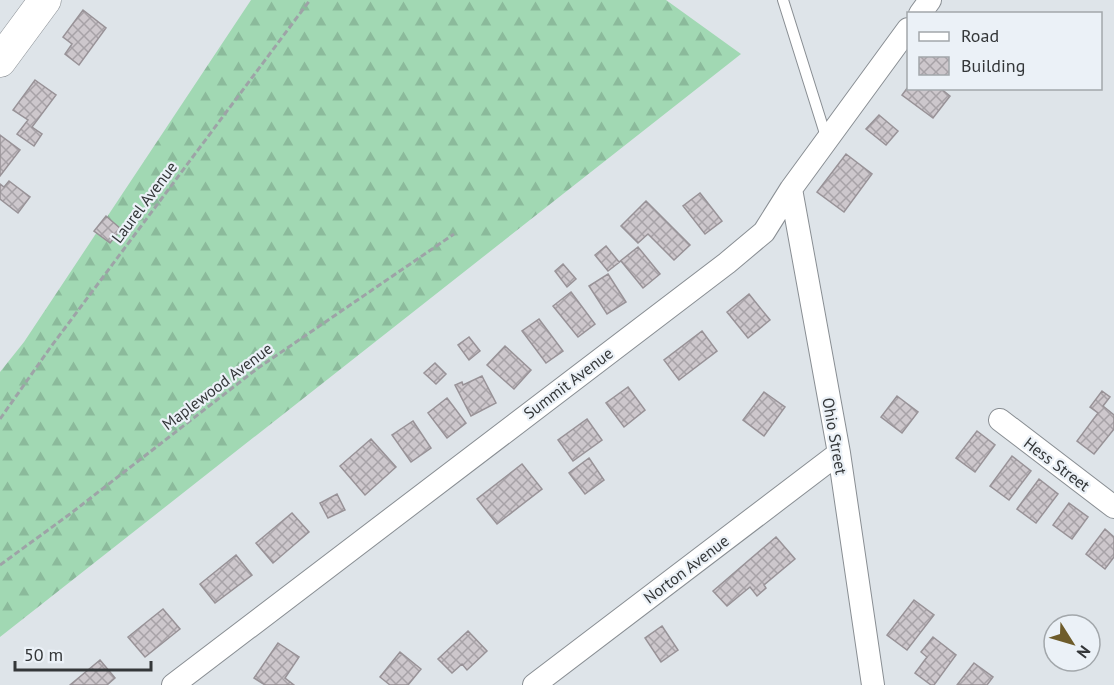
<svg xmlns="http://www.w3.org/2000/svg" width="1114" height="685" font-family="'PT Sans',sans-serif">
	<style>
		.forest { fill: url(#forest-firs) }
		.building { fill: url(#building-cross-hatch); stroke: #989297; stroke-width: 1.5 }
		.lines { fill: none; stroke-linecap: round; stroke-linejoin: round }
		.lane-casing { stroke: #898e93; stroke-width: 12 }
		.street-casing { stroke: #898e93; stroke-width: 24 }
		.secondary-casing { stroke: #898e93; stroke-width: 33 }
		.path { stroke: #9ea3a7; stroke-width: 3; stroke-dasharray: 6 3; stroke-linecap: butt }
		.lane { stroke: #fff; stroke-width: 10 }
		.street { stroke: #fff; stroke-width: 22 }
		.secondary { stroke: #fff; stroke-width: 32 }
		.labels { text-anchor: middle; stroke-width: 4.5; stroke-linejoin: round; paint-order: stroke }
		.street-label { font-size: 16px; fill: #343739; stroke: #ebf1f7 }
	</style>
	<defs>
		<pattern id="forest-firs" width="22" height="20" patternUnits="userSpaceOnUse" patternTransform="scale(1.5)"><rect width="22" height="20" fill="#a1d8b3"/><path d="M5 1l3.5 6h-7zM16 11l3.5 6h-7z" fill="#8bba9b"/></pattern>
		<pattern id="building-cross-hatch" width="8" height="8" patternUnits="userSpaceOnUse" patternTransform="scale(1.5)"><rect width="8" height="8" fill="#cdc7cc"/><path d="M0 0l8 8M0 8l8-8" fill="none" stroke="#a7a2a7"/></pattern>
	</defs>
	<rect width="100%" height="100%" fill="#dee4e9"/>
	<path class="forest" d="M251 0H666L741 54 0 637V372L24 342Z"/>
	<path class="building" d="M83 10 106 28 79 65 65 54 72 44 63 37Z
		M35 80 56 95 32 127 42 134 34 146 17 134 28 120 13 110Z
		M908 87V88H940L950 96 933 118 902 95Z
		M879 115 898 131 886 145 866 129Z
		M0 135 20 150 0 176Z
		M846 154 872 174 844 212 817 192Z
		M9 181 30 197 18 213 0 199V184L4 187Z
		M700 193 722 221 705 234 683 206Z
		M646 201 690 245 674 260 648 234 638 243 621 226Z
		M106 216 121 229 110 243 94 231Z
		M606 246 619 262 638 247 660 274 643 288 621 261 608 271 595 255Z
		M563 264 576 279 567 287 555 271Z
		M608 274 626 302 607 314 589 286Z
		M571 292 595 324 578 337 553 306Z
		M749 294 770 320 748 338 727 312Z
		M539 319 563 351 546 363 522 331Z
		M702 331 717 351 679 380 664 360Z
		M469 337 480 351 469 360 458 345Z
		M505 346 531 370 514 389 487 365Z
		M435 363 446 374 436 384 424 373Z
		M482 376 496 403 471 416 455 385 462 382 463 385Z
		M628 387 645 410 624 427 606 403Z
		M1102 391 1110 397 1103 406 1114 415V429L1094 454 1077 441 1098 413 1090 407Z
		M764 392 785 407 764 436 743 420Z
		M897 396 918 412 902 433 881 417Z
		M447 398 466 423 447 438 428 413Z
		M587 419 602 440 573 461 558 440Z
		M413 421 431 448 411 462 392 435Z
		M977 431 995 445 975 472 956 458Z
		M371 439 396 467 365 495 340 466Z
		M1012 456 1031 471 1009 500 990 486Z
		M589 458 604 480 585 494 569 473Z
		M522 464 542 489 497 524 477 499Z
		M1039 479 1058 494 1036 523 1017 509Z
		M337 494 345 510 328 518 320 503Z
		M1069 503 1088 517 1072 539 1053 525Z
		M292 513 309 532 273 563 256 543Z
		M1105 529 1114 537V557L1105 569 1086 554Z
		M776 537 795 559 764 585 766 588 757 596 750 587 727 606 713 591Z
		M236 555 252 575 215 603 200 584Z
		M914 600 934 615 907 650 887 635Z
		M163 609 180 629 145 657 128 637Z
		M662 626 678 650 661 662 645 638Z
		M468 631 487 651 467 670 462 664 452 673 438 659Z
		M933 637 956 655 934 685H931L915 673 927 657 921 652Z
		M278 643 299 657 285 678 294 685H265L254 678Z
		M400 652 421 669 408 685H390L380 677Z
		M100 660 115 678 107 685H70Z
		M974 663 993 677 987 685H957Z"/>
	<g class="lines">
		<defs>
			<path id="lane" d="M783 0 827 140"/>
			<path id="street" d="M920 14 930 0
				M791 189 839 453 873 685
				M1000 420 1114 507
				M173 685 727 263 764 232 791 189 908 29
				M534 685 839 453"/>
			<path id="secondary" d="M0 61 45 0"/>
		</defs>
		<use href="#lane" class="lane-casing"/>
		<use href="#street" class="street-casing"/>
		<use href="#secondary" class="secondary-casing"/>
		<path class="path" d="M0 419 50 348 310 0
			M0 565 70 514 258 368 454 234"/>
		<use href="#lane" class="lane"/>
		<use href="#street" class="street"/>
		<use href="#secondary" class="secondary"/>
	</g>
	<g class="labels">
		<g class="street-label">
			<text transform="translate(144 202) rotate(-53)" y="6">Laurel Avenue</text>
			<text transform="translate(568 383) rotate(-37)" y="6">Summit Avenue</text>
			<text transform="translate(217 386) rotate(-37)" y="6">Maplewood Avenue</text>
			<text transform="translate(835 436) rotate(80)" y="6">Ohio Street</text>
			<text transform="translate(1057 464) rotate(37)" y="6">Hess Street</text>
			<text transform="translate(686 569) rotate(-37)" y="6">Norton Avenue</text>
		</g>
	</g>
	<rect x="907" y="12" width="195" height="78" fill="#ebf1f7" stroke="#a2a7ab" stroke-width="1.5"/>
	<rect x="919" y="32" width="30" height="9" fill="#ffffff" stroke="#a2a7ab" stroke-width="1.5"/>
	<text x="961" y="42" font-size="18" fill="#343739">Road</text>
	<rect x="919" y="57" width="30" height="18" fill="url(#building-cross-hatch)" stroke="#a2a7ab" stroke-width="1.5"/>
	<text x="961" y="72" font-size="18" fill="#343739">Building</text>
	<g transform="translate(1072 643) rotate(127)"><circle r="28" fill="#ebf1f7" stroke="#a2a7ab" stroke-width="1.5"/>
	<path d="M0-4.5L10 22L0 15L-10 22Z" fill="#6e5c2b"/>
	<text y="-9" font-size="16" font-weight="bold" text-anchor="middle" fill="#343739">N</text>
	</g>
	<path d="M15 661v9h136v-9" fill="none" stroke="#343739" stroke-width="3"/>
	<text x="24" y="661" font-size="18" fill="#343739" stroke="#ebf1f7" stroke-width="4.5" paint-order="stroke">50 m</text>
</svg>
